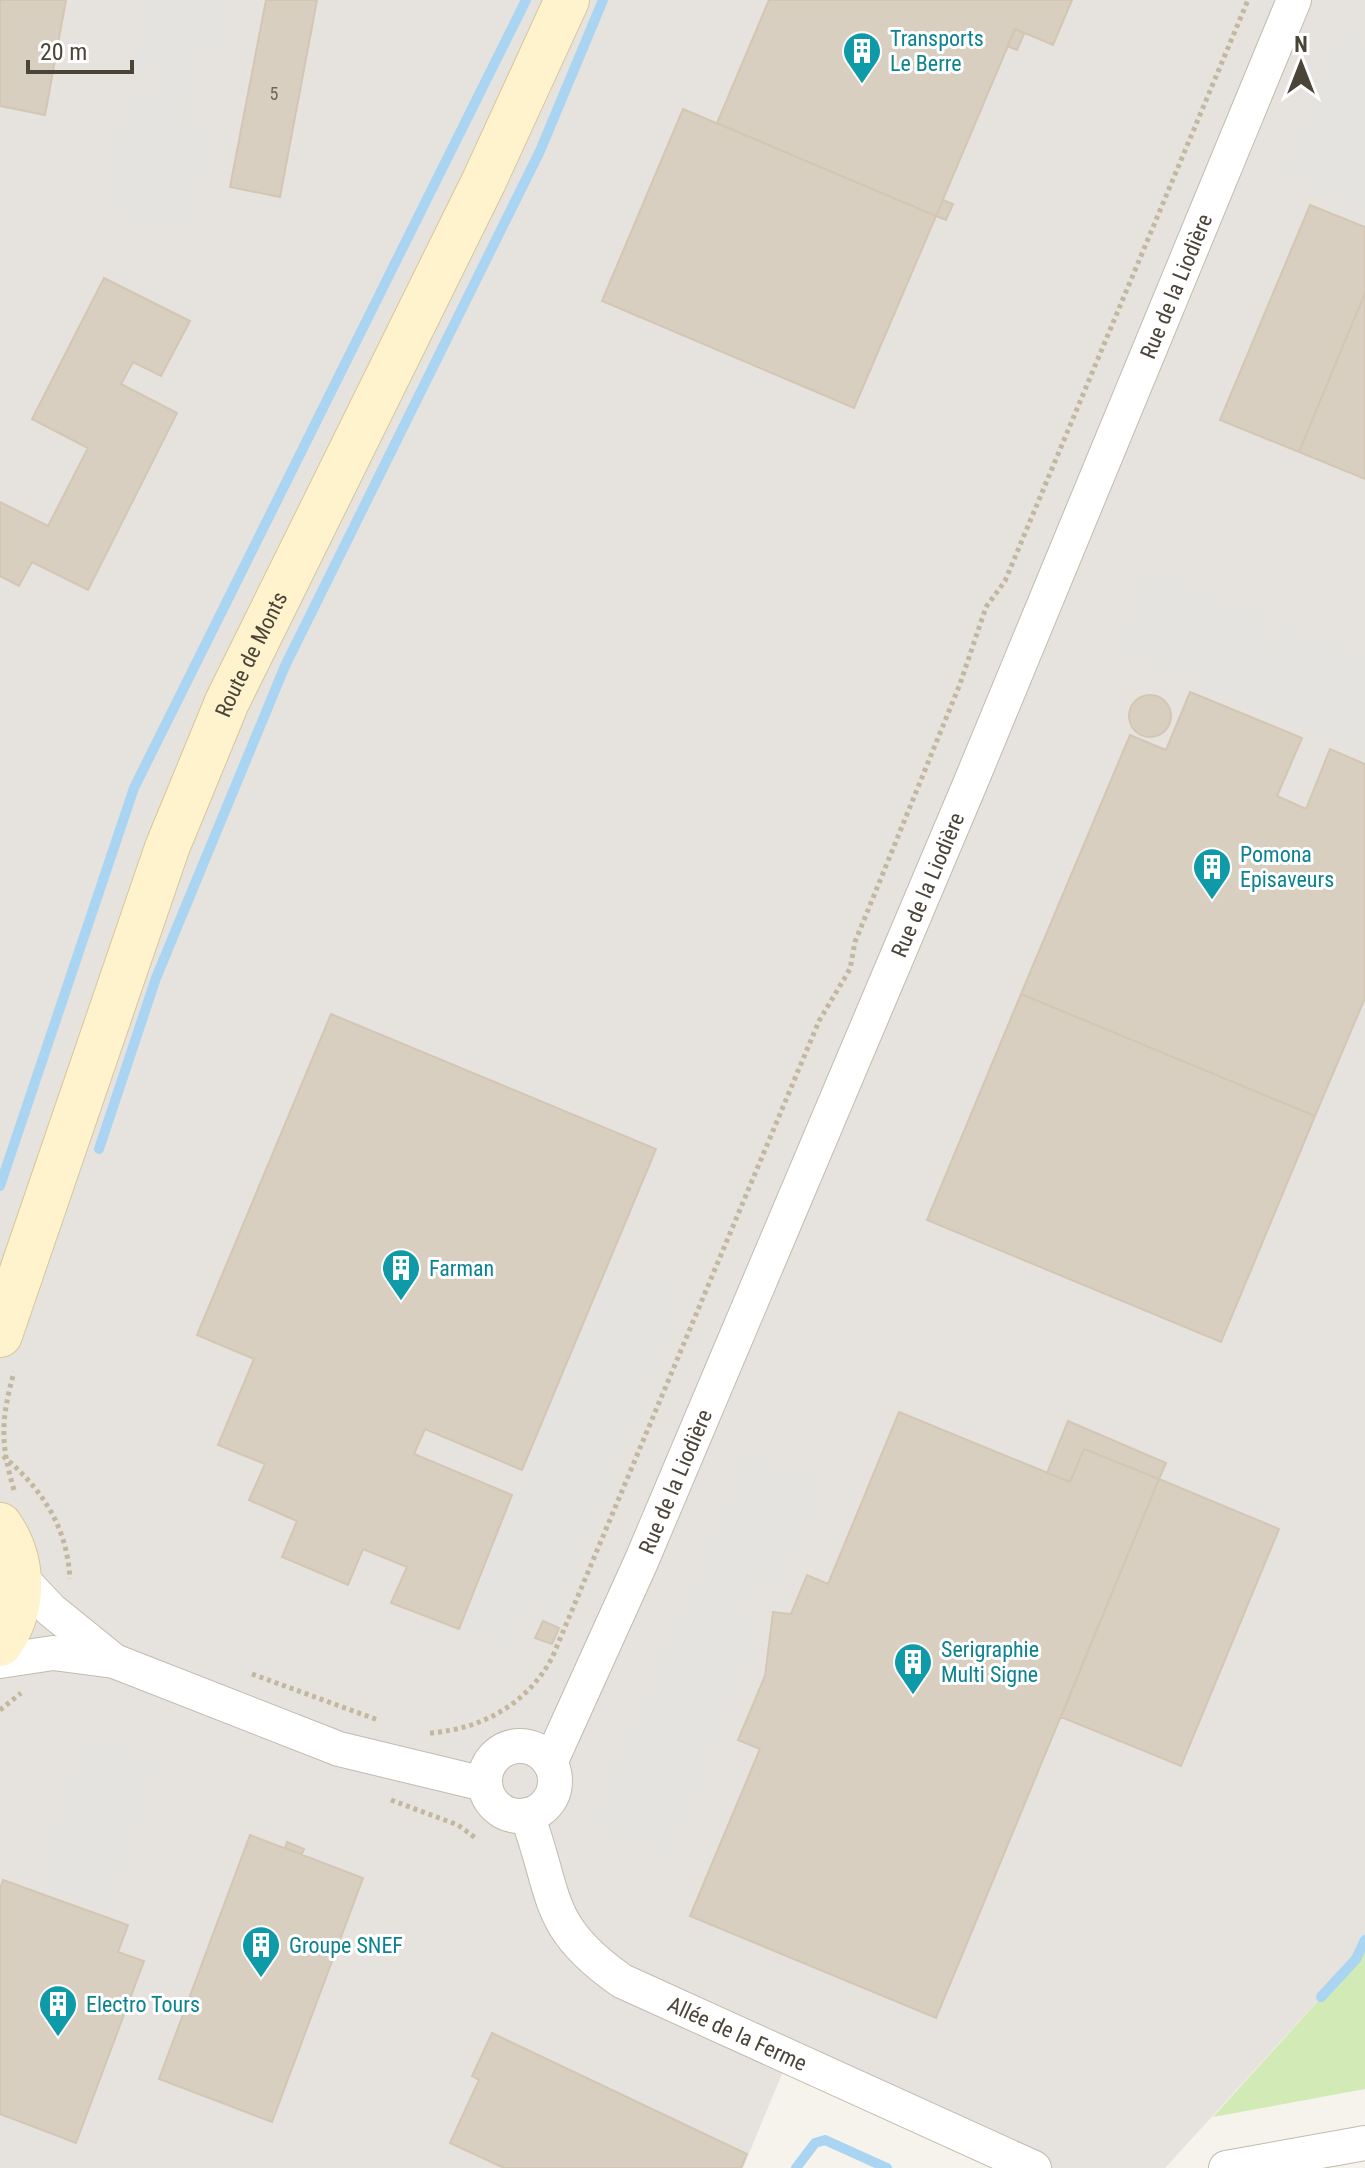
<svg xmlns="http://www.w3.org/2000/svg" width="1365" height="2168" font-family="'Roboto Condensed',sans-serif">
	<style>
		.industrial { fill: #e6e2dd }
		.green { fill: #d2eab5 }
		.parking { fill: #e5e3e0 }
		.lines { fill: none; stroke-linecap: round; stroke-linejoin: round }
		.stream { stroke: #a9d4f2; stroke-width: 10 }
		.building { fill: #d8cfc1; stroke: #d3c7b4; stroke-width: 2 }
		.minor-casing { stroke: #c2bbae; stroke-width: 36 }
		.secondary-casing { stroke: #d6c79b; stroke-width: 46 }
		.path { stroke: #c4b79f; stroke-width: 5; stroke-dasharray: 4 4; stroke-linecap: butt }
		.minor { stroke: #fff; stroke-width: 34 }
		.secondary { stroke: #fff3cd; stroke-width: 44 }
		.labels { text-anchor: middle; stroke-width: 6; stroke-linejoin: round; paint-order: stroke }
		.number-label { font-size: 18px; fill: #6e675b }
		.culture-label { font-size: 22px; fill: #0d838f; stroke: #fff; text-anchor: start }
		.street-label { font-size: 22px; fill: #4b4439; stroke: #fff }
	</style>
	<rect width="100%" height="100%" fill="#f6f3ec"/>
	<path class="industrial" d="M0 0H1365V1940L1356 1959 1165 2168H1034L789 2057 743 2168H0Z"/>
	<path class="green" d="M1365 1940V2089L1213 2117 1356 1959Z"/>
	<path class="parking" d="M143 0H235L224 61 198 56 186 122 214 127 193 232 101 215 125 86 152 90 155 72 131 67Z
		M1340 29 1365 39V211L1281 177Z
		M1148 566 1270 617 1259 643 1271 649 1283 622 1365 656V754L1113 649Z
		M605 1268 639 1282 643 1273 688 1291 556 1618 528 1607 510 1649 459 1629Z
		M746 1450 827 1484 783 1588 758 1578 742 1616 767 1627 670 1859 588 1825Z
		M85 1730 163 1759 106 1911 32 1879Z"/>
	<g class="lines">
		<path class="stream" d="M99 1149 156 978 285 666 540 151 603 0
			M0 1186 134 788 526 0
			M1321 1997 1356 1959 1365 1940
			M796 2168 815 2143 825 2140 887 2168"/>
	</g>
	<path class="building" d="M0 0H66L45 115 0 106Z
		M266 0H317L280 197 230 187Z
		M769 0H1072L1053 45 1015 29 936 216 717 123Z
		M1015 29 1024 34 1017 50 1007 46Z
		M683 109 936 216 854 408 602 301Z
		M943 200 953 204 946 220 936 216Z
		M1310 205 1365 227V293L1299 452 1220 420Z
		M104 278 190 321 161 376 133 362 121 384 177 413 88 590 32 562 19 586 0 576V502L48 526 88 448 32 419Z
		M1365 293V479L1299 452Z
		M1190 692 1302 738 1277 796 1306 809 1330 749 1365 764V998L1315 1116 1021 994 1130 735 1166 750Z
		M1129 716a21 21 0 1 1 42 0a21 21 0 1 1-42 0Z
		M1021 994 1315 1116 1221 1342 927 1220Z
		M331 1014 656 1149 522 1470 425 1429 414 1454 512 1495 459 1629 391 1603 407 1567 363 1549 348 1585 282 1557 297 1521 249 1500 265 1464 218 1445 254 1359 197 1335Z
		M899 1412 1070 1482 1084 1449 1159 1479 936 2018 690 1916 760 1749 738 1740 765 1676 773 1612 791 1614 807 1575 828 1584Z
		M1068 1421 1166 1463 1159 1479 1084 1449 1070 1482 1047 1473Z
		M1159 1479 1279 1529 1181 1766 1061 1717Z
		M543 1621 559 1628 552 1644 535 1638Z
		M250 1835 363 1878 272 2122 159 2079Z
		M287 1842 304 1849 302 1854 285 1848Z
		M3 1880 128 1925 118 1952 144 1961 76 2143 0 2114V1889Z
		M492 2033 747 2154 741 2168H504L450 2143 479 2080 472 2076Z"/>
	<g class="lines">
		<defs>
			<g id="minor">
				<path d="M19 1576 51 1610 114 1661"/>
				<path d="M0 1661 53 1653 114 1661 339 1749 484 1784"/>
				<circle cx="520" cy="1781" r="35"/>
				<path id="s1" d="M550 1763 641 1562 970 784 1294 0"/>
				<path id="s2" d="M527 1815C557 1896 543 1926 622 1981L1034 2168"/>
				<path d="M1226 2168 1365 2143"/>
			</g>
			<g id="secondary">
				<path id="s3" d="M0 1335 167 848 227 702 484 181 567 0"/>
				<path d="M0 1525C25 1561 26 1608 0 1644"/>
			</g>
		</defs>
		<use href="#minor" class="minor-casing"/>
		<use href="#secondary" class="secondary-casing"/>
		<path class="path" d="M3 1456C42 1489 67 1526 70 1579
			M14 1490C0 1443 1 1419 14 1372
			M252 1674 378 1720
			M0 1710 21 1693
			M430 1733C482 1729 527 1704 552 1658L819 1021 850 969 855 942 960 684 986 607 1005 581 1248 0
			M391 1800 458 1825 477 1839"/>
		<use href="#minor" class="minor"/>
		<use href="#secondary" class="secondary"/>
	</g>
	<defs>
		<symbol id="building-pin" viewBox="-11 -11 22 30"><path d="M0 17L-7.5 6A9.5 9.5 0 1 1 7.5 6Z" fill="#0f9aa8" stroke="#fff"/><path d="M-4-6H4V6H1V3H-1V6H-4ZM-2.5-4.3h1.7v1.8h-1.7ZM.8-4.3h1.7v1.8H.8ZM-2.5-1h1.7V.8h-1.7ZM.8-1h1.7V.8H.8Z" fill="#fff"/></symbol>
	</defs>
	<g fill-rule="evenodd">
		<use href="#building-pin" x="840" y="29" width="44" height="60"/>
		<use href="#building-pin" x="1190" y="845" width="44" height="60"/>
		<use href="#building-pin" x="379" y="1246" width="44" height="60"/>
		<use href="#building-pin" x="891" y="1640" width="44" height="60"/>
		<use href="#building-pin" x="239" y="1923" width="44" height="60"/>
		<use href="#building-pin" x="36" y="1982" width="44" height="60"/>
	</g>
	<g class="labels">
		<g class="number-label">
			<text x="274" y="100">5</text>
		</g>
		<g class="culture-label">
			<text x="890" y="46">Transports<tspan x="890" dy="25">Le Berre</tspan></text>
			<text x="1240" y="862">Pomona<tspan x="1240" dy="25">Episaveurs</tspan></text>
			<text x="429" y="1276">Farman</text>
			<text x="941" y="1657">Serigraphie<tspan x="941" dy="25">Multi Signe</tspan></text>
			<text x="289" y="1953">Groupe SNEF</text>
			<text x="86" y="2012">Electro Tours</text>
		</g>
		<g class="street-label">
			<text dy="8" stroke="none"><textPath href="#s1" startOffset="1604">Rue de la Liodière</textPath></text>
			<text dy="8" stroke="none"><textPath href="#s3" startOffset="726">Route de Monts</textPath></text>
			<text dy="8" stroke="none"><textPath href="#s1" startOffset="956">Rue de la Liodière</textPath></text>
			<text dy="8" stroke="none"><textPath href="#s1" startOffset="308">Rue de la Liodière</textPath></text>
			<text dy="8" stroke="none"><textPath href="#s2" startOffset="324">Allée de la Ferme</textPath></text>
		</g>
	</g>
	<g transform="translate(1301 64)" stroke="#ffffff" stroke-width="6" paint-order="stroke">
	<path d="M0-6L14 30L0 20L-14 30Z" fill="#4b4439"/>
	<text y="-12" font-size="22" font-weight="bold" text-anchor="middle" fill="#4b4439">N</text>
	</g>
	<path d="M28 60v12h104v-12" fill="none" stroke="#4b4439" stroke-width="4"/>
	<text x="40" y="60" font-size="24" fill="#4b4439" stroke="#ffffff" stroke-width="6" paint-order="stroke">20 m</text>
</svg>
